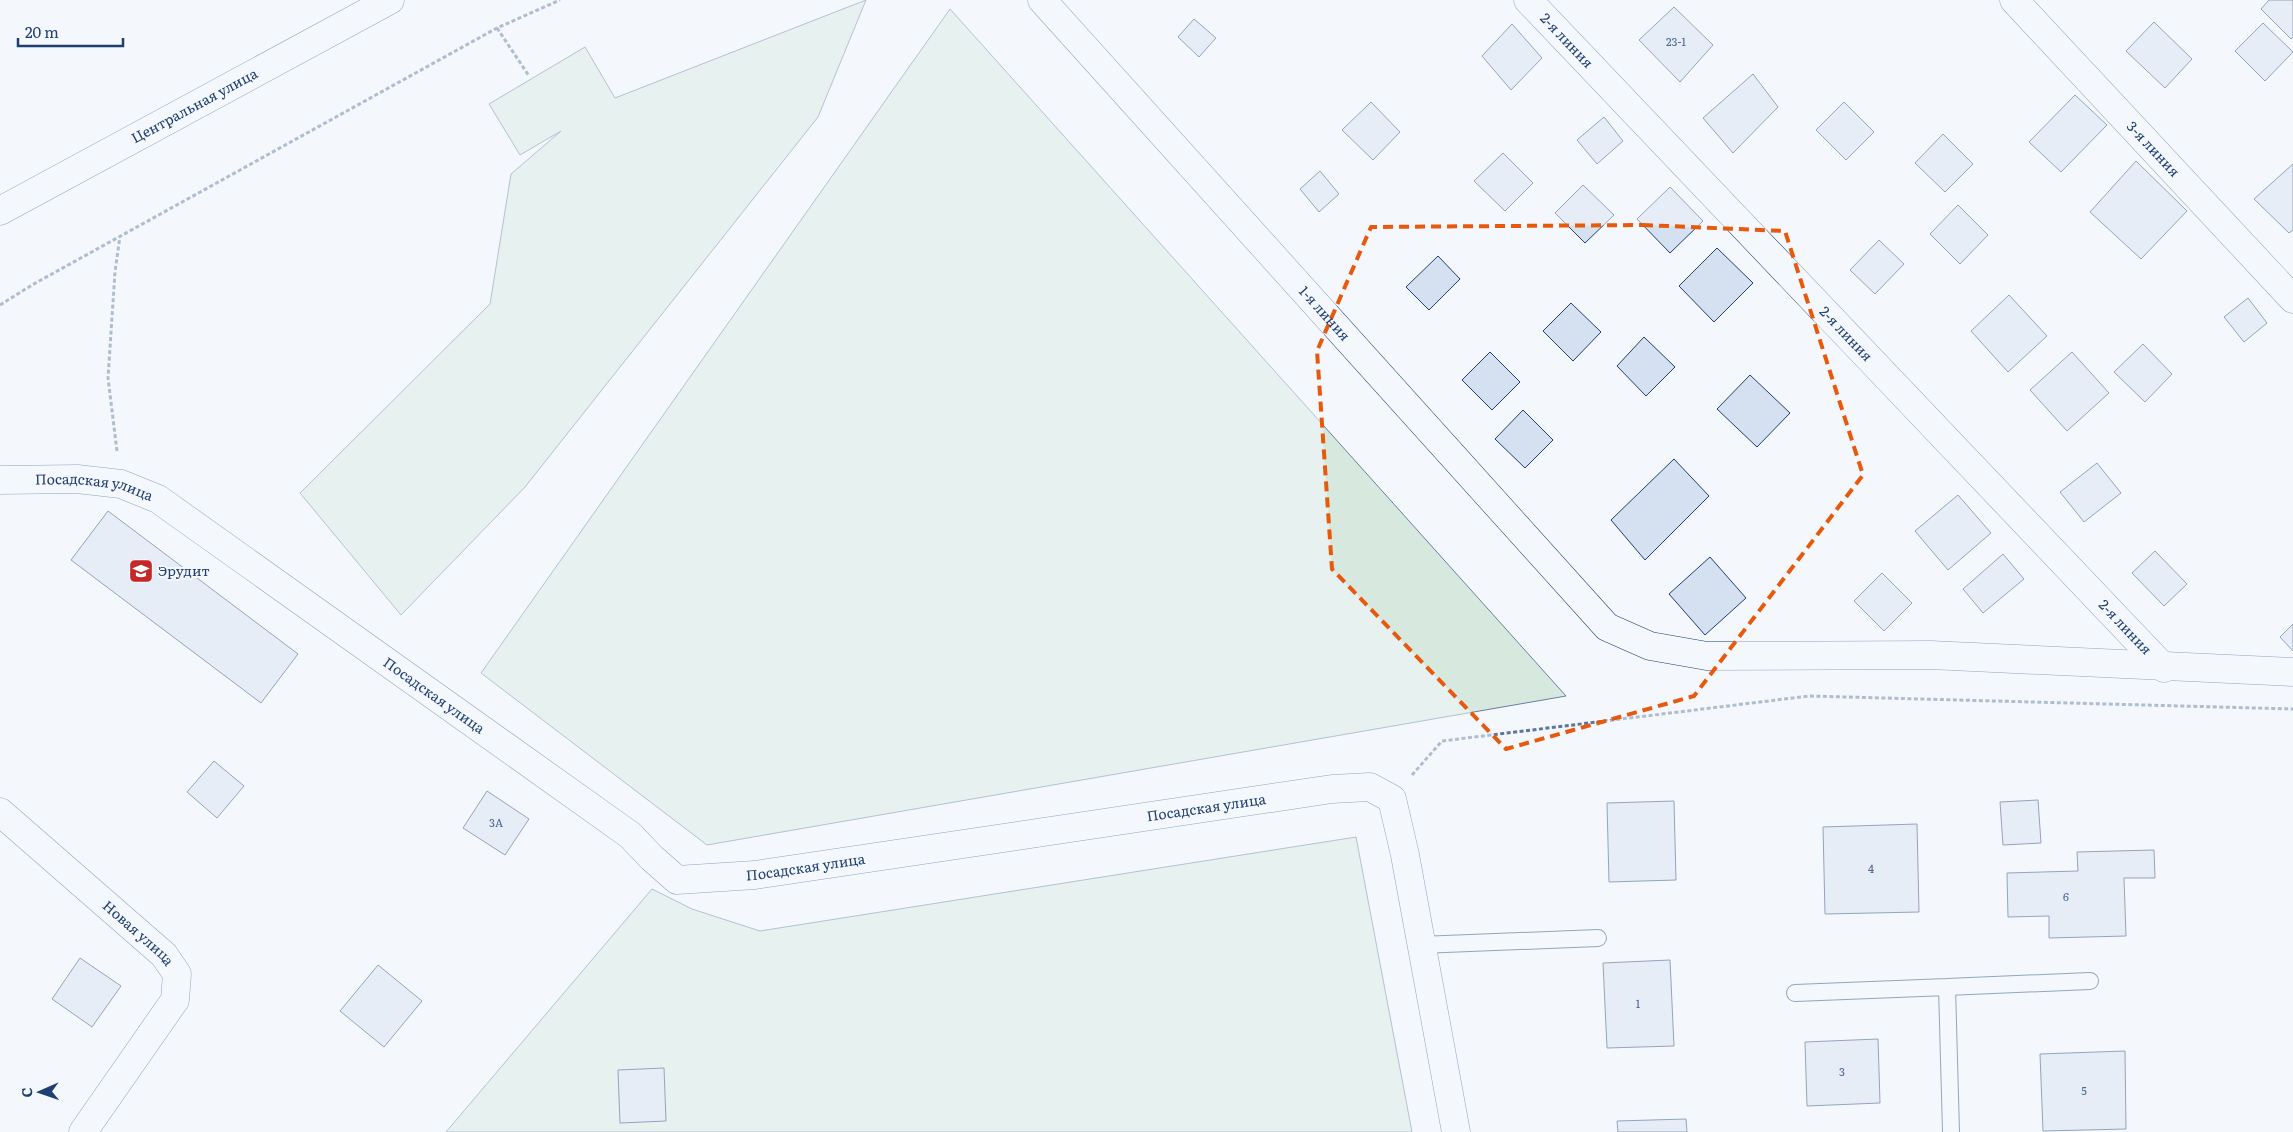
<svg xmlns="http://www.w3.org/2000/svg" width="2293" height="1132" font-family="Literata,serif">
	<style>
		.green { fill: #d7e8df; stroke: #687fa3 }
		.building { fill: #d5e0f0; stroke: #1d3f73 }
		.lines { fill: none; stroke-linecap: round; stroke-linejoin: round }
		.service-casing { stroke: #1d3f73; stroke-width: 18 }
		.minor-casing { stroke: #1d3f73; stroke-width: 29 }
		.secondary-casing { stroke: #1d3f73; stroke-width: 29 }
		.path { stroke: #5e769c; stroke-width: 3; stroke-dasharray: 4 2.5; stroke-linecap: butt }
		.service { stroke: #f4f7fb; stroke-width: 16 }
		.minor { stroke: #f4f7fb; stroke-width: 28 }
		.secondary { stroke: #f4f7fb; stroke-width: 28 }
		.marked { fill: none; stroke: #e8590c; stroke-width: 4; stroke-dasharray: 10 6; stroke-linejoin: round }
		.labels { text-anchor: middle; stroke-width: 4; stroke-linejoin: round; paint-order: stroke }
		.number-label { font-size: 11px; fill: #4b6792 }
		.street-label { font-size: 14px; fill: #1d3f73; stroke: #f4f7fb }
		.poi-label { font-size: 14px; fill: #1d3f73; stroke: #f4f7fb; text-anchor: start }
	</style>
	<rect width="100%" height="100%" fill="#f4f7fb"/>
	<path class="green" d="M866 0 818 117 525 487 401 615 300 493 490 304 511 174 561 131 520 155 489 104 585 47 615 98Z
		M950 9 1566 696 707 845 481 673Z
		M1356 837 1412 1132H446L652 889 692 909 760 931Z"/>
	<path class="building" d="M2269 0H2293V37L2291 39 2261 9Z
		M1674 7 1713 45 1680 82 1639 40Z
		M1194 19 1216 38 1199 57 1178 37Z
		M2154 22 2192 59 2165 88 2126 51Z
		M2263 23 2293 52 2265 81 2235 51Z
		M1512 24 1542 58 1511 90 1482 56Z
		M1753 74 1778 107 1733 153 1703 118Z
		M2075 95 2107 125 2061 172 2029 142Z
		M1371 102 1400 132 1373 160 1342 130Z
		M1844 102 1874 132 1846 160 1816 130Z
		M1604 117 1623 141 1597 164 1577 140Z
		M1943 134 1973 164 1945 192 1915 163Z
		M1503 153 1533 183 1505 211 1474 181Z
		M2136 161 2187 211 2141 259 2090 212Z
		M2293 164V230L2289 233 2254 199Z
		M1320 171 1339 194 1319 212 1300 189Z
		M1583 185 1614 215 1585 243 1555 213Z
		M1670 187 1703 221 1670 253 1637 219Z
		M1958 205 1988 235 1960 264 1930 234Z
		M1879 240 1904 264 1875 294 1850 270Z
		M1717 248 1753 283 1714 322 1679 286Z
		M1438 256 1460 279 1429 310 1406 287Z
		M2009 295 2047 336 2008 372 1971 331Z
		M2248 298 2267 323 2244 342 2224 317Z
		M1571 303 1601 332 1573 361 1543 331Z
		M1644 337 1675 367 1646 396 1617 366Z
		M2143 344 2172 374 2145 402 2114 372Z
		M1490 352 1520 382 1492 410 1462 380Z
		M2072 352 2109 393 2067 431 2030 390Z
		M1750 375 1790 413 1757 447 1717 409Z
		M1523 410 1553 440 1525 468 1495 439Z
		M1674 459 1709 496 1645 560 1611 520Z
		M2097 463 2121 493 2084 522 2060 492Z
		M1958 495 1991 533 1948 570 1915 531Z
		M108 511 298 654 261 703 71 560Z
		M2155 551 2187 584 2164 606 2132 573Z
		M2003 554 2024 579 1983 613 1963 589Z
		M1710 557 1746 598 1705 635 1669 594Z
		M1882 573 1912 603 1884 631 1854 601Z
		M2293 624V651L2280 637Z
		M214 761 244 786 217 818 187 792Z
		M487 791 529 819 505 855 463 828Z
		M2038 800 2041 843 2003 845 2000 802Z
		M1674 801 1676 880 1609 882 1607 803Z
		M1917 824 1919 912 1825 914 1823 827Z
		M2154 850 2155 878H2124L2126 936 2049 938V916L2008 917 2007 873 2078 871 2077 852Z
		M80 958 121 986 92 1027 52 999Z
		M1670 960 1674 1046 1607 1048 1603 963Z
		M378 965 422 1001 384 1047 340 1011Z
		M1878 1039 1880 1103 1807 1106 1805 1042Z
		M2125 1051 2126 1129 2043 1131 2040 1054Z
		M664 1068 666 1121 620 1123 618 1070Z
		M1686 1119 1687 1132H1618L1617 1121Z"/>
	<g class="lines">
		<defs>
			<path id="service" d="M1420 945 1598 938
				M1795 993 1947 987
				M1951 1132 1947 987 2090 981"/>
			<g id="minor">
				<path id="s1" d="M1042 0 1607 627 1650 646 1707 656 1930 655 2293 672"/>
				<path id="s2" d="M1528 0 2164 668"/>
				<path id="s3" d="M2014 0 2293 299"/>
				<path id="s4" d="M0 480 77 479 121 484 158 499 630 835 652 858 677 880 755 875 1332 789 1370 787 1392 799 1405 855 1456 1132"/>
				<path id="s5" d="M0 812 164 955 177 974 175 1000 83 1132"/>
			</g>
			<g id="secondary">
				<path id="s6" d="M0 211 390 0"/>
			</g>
		</defs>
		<use href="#service" class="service-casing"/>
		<use href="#minor" class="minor-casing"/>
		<use href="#secondary" class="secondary-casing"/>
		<path class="path" d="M497 28 529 76
			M0 305 32 285 497 28 560 0
			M117 451 108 378 115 272 120 236
			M1412 775 1442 741 1809 696 2293 709"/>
		<use href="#service" class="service"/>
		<use href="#minor" class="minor"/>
		<use href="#secondary" class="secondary"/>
	</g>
	<path d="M0 0H2293V1132H0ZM1643 225 1785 231 1863 475 1694 696 1506 749 1332 569 1317 351 1371 227Z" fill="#f4f7fb" fill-opacity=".55" fill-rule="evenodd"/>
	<path class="marked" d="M1643 225 1785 231 1863 475 1694 696 1506 749 1332 569 1317 351 1371 227Z"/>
	<defs>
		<symbol id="school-square" viewBox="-11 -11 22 22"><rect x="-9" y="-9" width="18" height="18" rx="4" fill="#c62828" stroke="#f4f7fb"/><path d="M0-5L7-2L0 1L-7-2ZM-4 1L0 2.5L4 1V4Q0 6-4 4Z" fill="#fff"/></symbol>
	</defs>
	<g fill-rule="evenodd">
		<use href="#school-square" x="127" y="557" width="28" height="28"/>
	</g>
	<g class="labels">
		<g class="number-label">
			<text x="1676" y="46">23-1</text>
			<text x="496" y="827">3А</text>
			<text x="1871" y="873">4</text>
			<text x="2066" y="901">6</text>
			<text x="1638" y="1008">1</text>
			<text x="1842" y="1076">3</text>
			<text x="2084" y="1095">5</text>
		</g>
		<g class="street-label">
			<text dy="5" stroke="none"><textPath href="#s2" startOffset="56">2-я линия</textPath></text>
			<text dy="5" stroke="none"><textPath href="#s6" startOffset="221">Центральная улица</textPath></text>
			<text dy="5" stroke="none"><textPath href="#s3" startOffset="204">3-я линия</textPath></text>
			<text dy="5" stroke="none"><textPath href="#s1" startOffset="422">1-я линия</textPath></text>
			<text dy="5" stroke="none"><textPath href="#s2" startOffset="461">2-я линия</textPath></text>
			<text dy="5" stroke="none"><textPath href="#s4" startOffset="95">Посадская улица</textPath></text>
			<text dy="5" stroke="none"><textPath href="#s2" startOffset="866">2-я линия</textPath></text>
			<text dy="5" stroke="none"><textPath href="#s4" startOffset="500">Посадская улица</textPath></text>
			<text dy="5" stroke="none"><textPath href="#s4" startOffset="1340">Посадская улица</textPath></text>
			<text dy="5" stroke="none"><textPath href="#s4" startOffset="935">Посадская улица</textPath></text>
			<text dy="5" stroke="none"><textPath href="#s5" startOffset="184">Новая улица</textPath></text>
		</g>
		<g class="poi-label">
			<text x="158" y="576">Эрудит</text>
		</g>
	</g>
	<g transform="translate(40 1092) rotate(268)" stroke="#f4f7fb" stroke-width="4" paint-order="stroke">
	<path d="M0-4L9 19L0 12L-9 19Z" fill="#1d3f73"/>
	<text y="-8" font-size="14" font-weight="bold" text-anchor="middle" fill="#1d3f73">С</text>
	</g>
	<path d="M18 38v8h105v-8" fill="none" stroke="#1d3f73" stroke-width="2.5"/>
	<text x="25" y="38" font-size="15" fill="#1d3f73" stroke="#f4f7fb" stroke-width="4" paint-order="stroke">20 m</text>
</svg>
